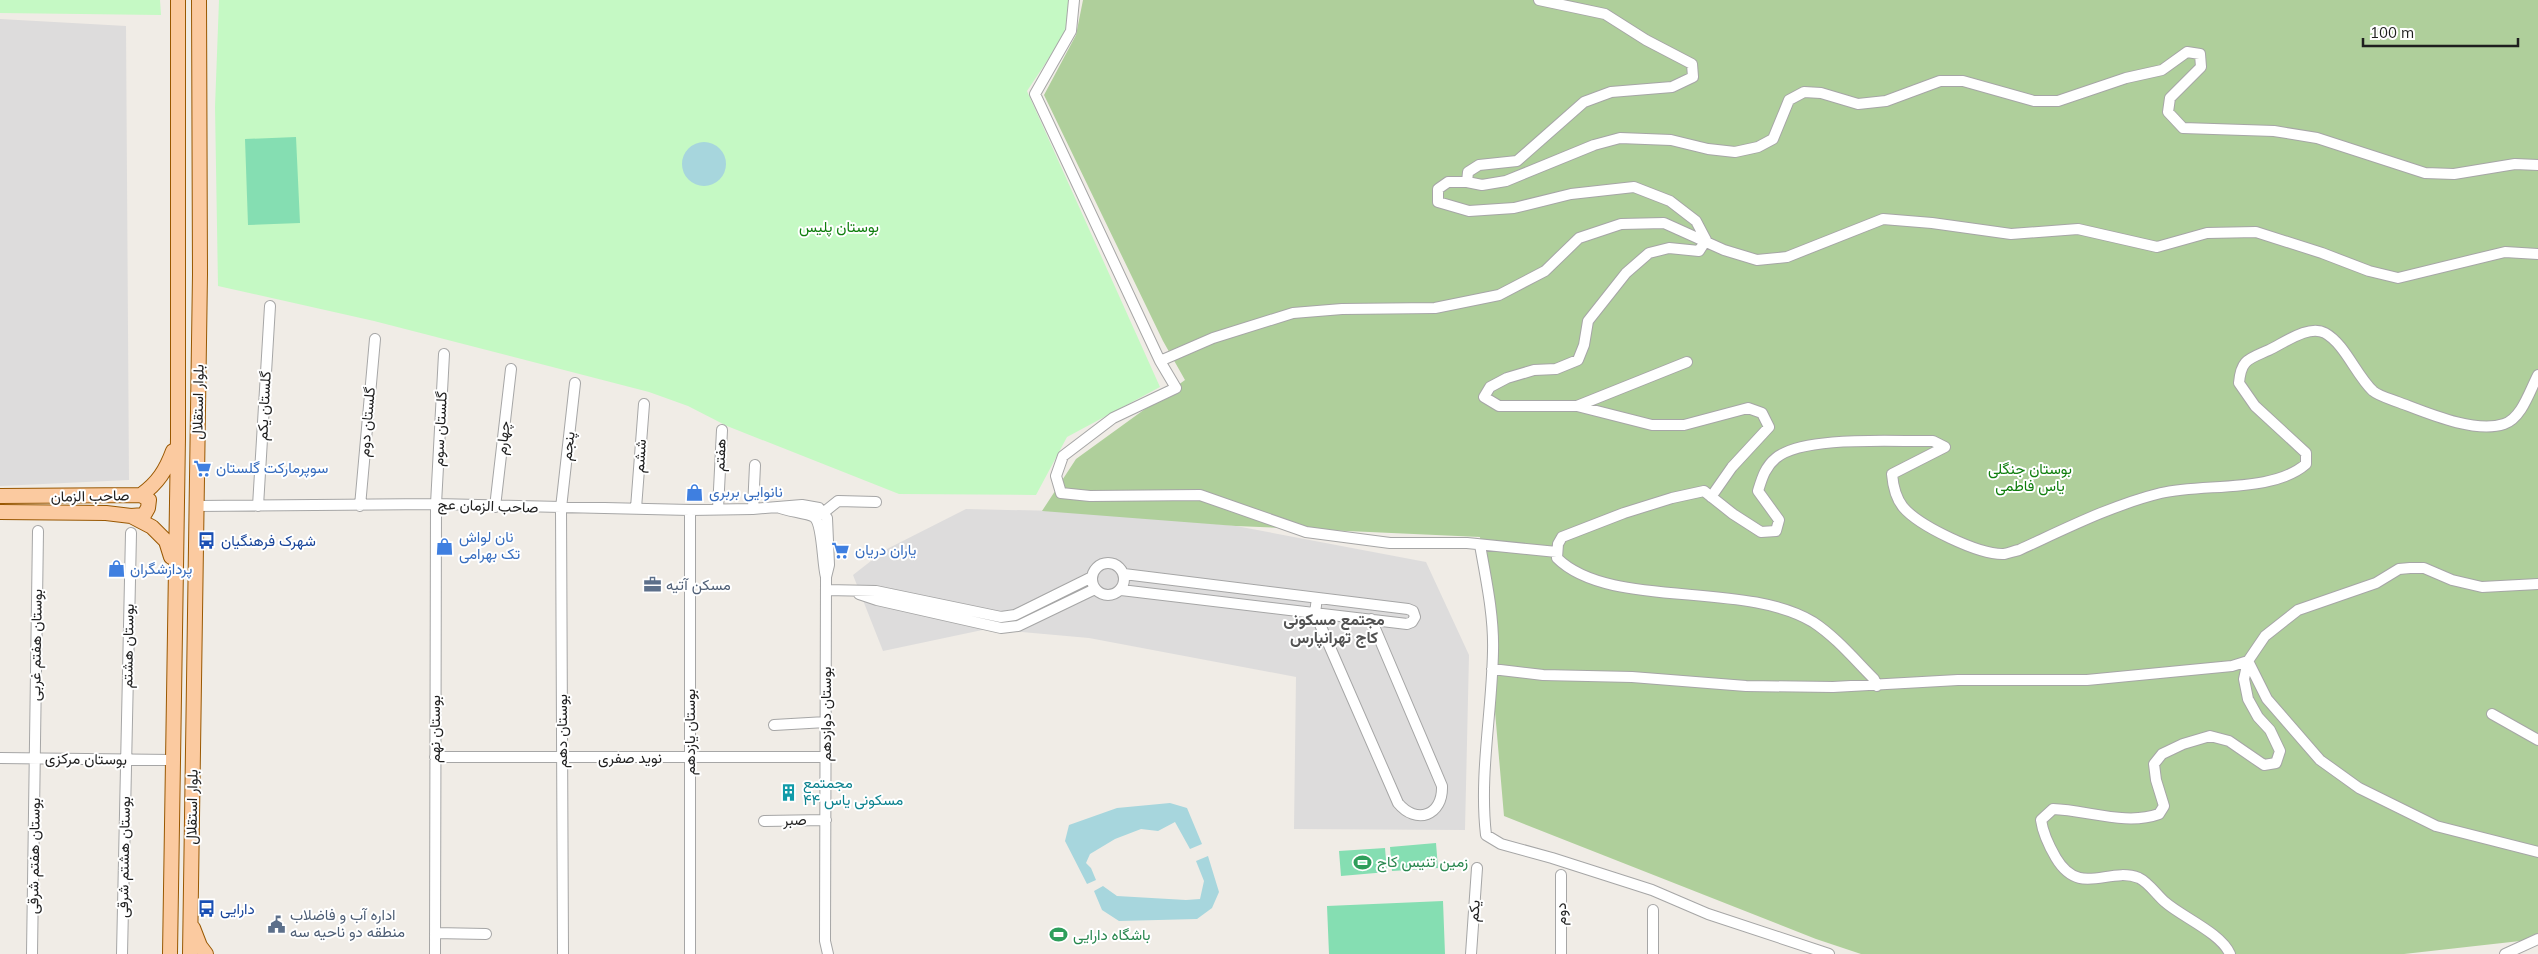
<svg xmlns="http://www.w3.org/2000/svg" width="2538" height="954" font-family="Mulish,Vazirmatn,sans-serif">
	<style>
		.residential { fill: #dddcdc }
		.forest { fill: #afcf9b }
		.park { fill: #c5f9c4 }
		.pitch { fill: #85deb2 }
		.water { fill: #a7d6dd }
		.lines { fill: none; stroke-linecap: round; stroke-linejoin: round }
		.minor-casing { stroke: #a6a6a6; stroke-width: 12 }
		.major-casing { stroke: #995802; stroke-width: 16 }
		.minor { stroke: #fff; stroke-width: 10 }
		.major { stroke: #fbcaa0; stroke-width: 14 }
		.labels { text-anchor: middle; stroke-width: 4; stroke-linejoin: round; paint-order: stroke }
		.park-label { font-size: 15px; fill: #0f7e0d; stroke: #fff }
		.street-label { font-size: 15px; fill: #1f1f1f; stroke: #fff }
		.shop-label { font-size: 15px; fill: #366cbe; stroke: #fff; text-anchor: start }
		.transit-label { font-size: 15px; fill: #164399; stroke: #fff; text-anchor: start }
		.service-label { font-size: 15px; fill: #4e5e75; stroke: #fff; text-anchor: start }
		.culture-label { font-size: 15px; fill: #0d838f; stroke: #fff; text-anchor: start }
		.leisure-label { font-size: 15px; fill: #27864d; stroke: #fff; text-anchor: start }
		.neighbourhood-label { font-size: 16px; font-weight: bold; fill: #525252; stroke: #fff }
	</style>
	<rect width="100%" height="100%" fill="#f0ece6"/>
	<path class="residential" d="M0 19 126 26 129 480 0 486Z
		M966 509 1104 512 1236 526 1426 562 1469 655 1465 830 1294 829 1296 677 1089 638 987 629 883 651 853 575 885 550Z"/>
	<path class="forest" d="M1083 0H2538V933L2529 940 2404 954H1861L1816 939 1504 816 1480 537 1236 526 1042 511 1076 459 1185 380 1163 341 1044 95 1076 35Z"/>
	<path class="park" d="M0 0H160L161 15 0 13Z
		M219 0H1069L1067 31 1027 91 1160 387 1067 437 1036 495 899 494 727 426 688 406 649 392 374 321 218 286 215 107Z"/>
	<path class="pitch" d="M296 137 300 223 248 225 245 139Z
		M1436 843 1438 868 1392 871 1390 847Z
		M1385 848 1387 872 1341 876 1339 851Z
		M1443 901 1445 954H1329L1327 906Z"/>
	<path class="water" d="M682 164a22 22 0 1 1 44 0a22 22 0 1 1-44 0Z
		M1170 803 1187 808 1202 844 1190 849 1175 822 1158 831 1141 829 1115 839 1090 854 1086 863 1091 868 1096 880 1087 884 1065 841 1069 825 1117 808Z
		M1208 856 1219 892 1212 908 1197 919 1119 921 1102 910 1094 891 1103 886 1117 896 1186 900 1200 899 1204 881 1196 861Z"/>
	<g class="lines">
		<defs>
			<path id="minor" d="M1074 0 1071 31 1035 94 1160 361
				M1539 0 1605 14 1646 40 1692 64 1693 77 1672 87 1611 92 1584 102 1517 161 1479 165 1468 172 1467 182 1482 185 1506 181 1594 145 1620 138 1671 140 1708 149 1735 152 1758 147 1773 139 1789 100 1804 92 1821 93 1858 104 1886 101 1940 81H1963L2034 101H2058L2126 78 2162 70 2187 52 2200 54 2201 67 2170 98 2168 112 2183 128 2274 131 2317 138 2425 173 2454 174 2515 164 2538 165
				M1467 182H1448L1438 189V202L1469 211 1514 208 1571 194 1634 187 1670 201 1696 221 1706 240
				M1706 240 1699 251 1669 248 1649 253 1626 273 1588 321 1584 345 1578 360 1556 369 1534 370 1507 378 1490 387 1484 397 1499 406H1577L1652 425H1684L1748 408 1762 413 1769 427 1732 467 1711 497
				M1577 406 1687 362
				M196 506 436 504 690 510 753 509 802 505 819 508 827 518 829 565 826 577 825 941 828 954
				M258 506 270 306
				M360 506 375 339
				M495 507 511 369
				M636 508 644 404
				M780 508C788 511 810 514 814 517 823 524 822 563 826 577
				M718 509 722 430
				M753 509 755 465
				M823 513 838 501 876 502
				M1480 545C1486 579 1494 616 1493 651 1492 713 1479 774 1486 835L1501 844 1552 858 1652 890 1708 914 1829 954
				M1557 552 1467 543H1390L1306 532 1200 495 1090 496 1061 493 1056 476 1063 456 1113 418 1176 388 1160 361 1213 338 1293 313 1342 309 1435 308 1499 295 1545 271 1579 238 1621 224 1664 223 1724 250 1757 260 1787 257 1883 219 1932 223 2011 234 2078 229 2157 247 2207 233 2256 232 2322 253 2369 271 2398 278 2505 252 2538 254
				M1092 579a16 16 0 1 1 32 0a16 16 0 1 1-32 0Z
				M826 590 876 591 1001 617 1015 615 1092 577
				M1121 590 1407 624 1412 622 1415 617 1413 611 1408 609 1124 574
				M859 594 877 600 1001 628 1018 626 1095 589
				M1317 598 1315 613 1398 803C1416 825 1443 816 1442 786L1371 619
				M2248 661 2267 699 2320 760 2359 788 2436 826 2538 852
				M1492 669 1543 675 1632 677 1746 686 1833 687 1958 680H2087L2232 666 2248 661
				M1877 686 1874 679C1855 660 1836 637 1813 622 1744 580 1609 610 1557 558L1558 544 1562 537 1624 513 1672 498 1704 491 1733 514 1761 532 1776 531 1779 520 1758 491C1762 478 1765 467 1776 458 1804 435 1896 442 1933 441L1945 447 1892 474C1893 486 1895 497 1903 507 1919 526 1979 555 2004 554 2009 553 2014 551 2019 550 2065 529 2112 505 2161 493 2204 483 2273 493 2306 464V453L2255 406 2239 383C2241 359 2249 359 2269 350 2284 343 2309 324 2325 333 2345 344 2356 375 2373 391 2379 396 2390 399 2398 402 2425 412 2474 434 2504 424 2522 418 2530 390 2538 375
				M2492 714 2538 740
				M774 725 826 722
				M435 757H826
				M0 758 172 760
				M764 821 826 820
				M435 933 486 934
				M32 954 38 531
				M122 954 131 533
				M435 954 436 504 444 354
				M563 954 561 508 575 383
				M690 954V510
				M1471 954 1477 868
				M1561 954V875
				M1653 954V910
				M2230 954C2221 933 2182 917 2165 902 2157 895 2148 882 2139 878 2108 866 2080 898 2056 858 2049 846 2043 834 2041 820L2053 809C2087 810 2126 826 2159 814L2164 806 2156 780 2154 764 2162 754 2183 744 2210 736 2229 741 2264 765 2276 763 2280 751 2270 730 2258 717 2248 699 2244 679 2248 661 2265 636 2298 610 2376 583 2399 569 2410 568H2424L2452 580 2482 587 2538 584
				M2505 954 2538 939"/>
			<path id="major" d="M0 496 141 495C158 483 166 470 173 451
				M0 512 106 513 131 516 152 527 166 541 171 557
				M131 516 144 515 148 508 149 500 141 495
				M193 928 200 946 206 954
				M170 954 178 438V0
				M190 954 200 274 199 0"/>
		</defs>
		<use href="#minor" class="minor-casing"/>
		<use href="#major" class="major-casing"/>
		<use href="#minor" class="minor"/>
		<use href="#major" class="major"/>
	</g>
	<defs>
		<symbol id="supermarket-bare" viewBox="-9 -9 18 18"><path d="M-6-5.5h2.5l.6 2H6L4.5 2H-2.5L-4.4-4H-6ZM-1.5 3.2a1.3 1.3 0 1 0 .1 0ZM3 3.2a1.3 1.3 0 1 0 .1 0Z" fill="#3f7fe0" stroke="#fff" stroke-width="2.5" paint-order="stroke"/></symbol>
		<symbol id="shop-bare" viewBox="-9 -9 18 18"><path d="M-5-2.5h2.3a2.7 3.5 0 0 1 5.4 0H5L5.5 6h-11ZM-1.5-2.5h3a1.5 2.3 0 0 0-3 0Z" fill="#3f7fe0" stroke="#fff" stroke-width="2.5" paint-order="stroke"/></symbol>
		<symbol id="bus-bare" viewBox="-9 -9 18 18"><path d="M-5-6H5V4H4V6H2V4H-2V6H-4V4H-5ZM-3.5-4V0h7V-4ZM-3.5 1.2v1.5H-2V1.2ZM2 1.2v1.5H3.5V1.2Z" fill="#1a4fb4" stroke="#fff" stroke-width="2.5" paint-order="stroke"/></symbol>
		<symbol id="office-bare" viewBox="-9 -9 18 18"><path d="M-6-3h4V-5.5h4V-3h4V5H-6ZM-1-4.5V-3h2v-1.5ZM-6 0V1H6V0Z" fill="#5c6f8a" stroke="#fff" stroke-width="2.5" paint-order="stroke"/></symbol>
		<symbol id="building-bare" viewBox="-9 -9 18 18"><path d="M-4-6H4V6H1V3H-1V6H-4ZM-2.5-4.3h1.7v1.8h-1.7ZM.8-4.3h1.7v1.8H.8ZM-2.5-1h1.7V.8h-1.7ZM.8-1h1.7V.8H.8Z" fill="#0f9aa8" stroke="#fff" stroke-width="2.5" paint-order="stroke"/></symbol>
		<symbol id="stadium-bare" viewBox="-9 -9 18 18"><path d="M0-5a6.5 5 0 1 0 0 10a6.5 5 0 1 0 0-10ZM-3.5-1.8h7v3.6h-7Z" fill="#2e9e5b" stroke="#fff" stroke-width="2.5" paint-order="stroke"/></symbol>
		<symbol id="civic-bare" viewBox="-9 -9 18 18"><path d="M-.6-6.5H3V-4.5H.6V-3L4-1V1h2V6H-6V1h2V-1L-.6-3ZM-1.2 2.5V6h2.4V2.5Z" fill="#5c6f8a" stroke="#fff" stroke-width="2.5" paint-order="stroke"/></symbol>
	</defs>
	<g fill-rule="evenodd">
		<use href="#supermarket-bare" x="190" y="456" width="25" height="25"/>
		<use href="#shop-bare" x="682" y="480" width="25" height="25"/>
		<use href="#bus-bare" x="194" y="528" width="25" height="25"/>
		<use href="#shop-bare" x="432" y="534" width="25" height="25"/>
		<use href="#supermarket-bare" x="828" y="538" width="25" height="25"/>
		<use href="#shop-bare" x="104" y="556" width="25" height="25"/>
		<use href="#office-bare" x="640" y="572" width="25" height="25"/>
		<use href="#building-bare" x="776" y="780" width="25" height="25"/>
		<use href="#stadium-bare" x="1350" y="850" width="25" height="25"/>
		<use href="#bus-bare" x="194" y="896" width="25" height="25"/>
		<use href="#civic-bare" x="264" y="912" width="25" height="25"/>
		<use href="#stadium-bare" x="1046" y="922" width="25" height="25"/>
	</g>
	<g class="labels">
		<g class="park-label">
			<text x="839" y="232">بوستان پلیس</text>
			<text x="2030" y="474">بوستان جنگلی<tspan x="2030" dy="17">یاس فاطمی</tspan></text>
		</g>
		<g class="street-label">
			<text transform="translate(198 402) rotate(-89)" y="5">بلوار استقلال</text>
			<text transform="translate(264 406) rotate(-87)" y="5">گلستان یکم</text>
			<text transform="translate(367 422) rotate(-85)" y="5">گلستان دوم</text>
			<text transform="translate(440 429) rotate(-87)" y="5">گلستان سوم</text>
			<text transform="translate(503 438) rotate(-84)" y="5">چهارم</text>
			<text transform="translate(568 446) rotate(-83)" y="5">پنجم</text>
			<text transform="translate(720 455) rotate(-87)" y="5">هفتم</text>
			<text transform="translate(640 456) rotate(-86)" y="5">ششم</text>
			<text transform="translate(90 496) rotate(-1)" y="5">صاحب الزمان</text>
			<text transform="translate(488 506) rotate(2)" y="5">صاحب الزمان عج</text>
			<text transform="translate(36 645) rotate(-89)" y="5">بوستان هفتم غربی</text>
			<text transform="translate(128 646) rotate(-89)" y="5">بوستان هشتم</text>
			<text transform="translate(826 714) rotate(-90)" y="5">بوستان دوازدهم</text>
			<text transform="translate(435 729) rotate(-90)" y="5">بوستان نهم</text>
			<text transform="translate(562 731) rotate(-90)" y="5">بوستان دهم</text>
			<text transform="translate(690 732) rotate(-90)" y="5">بوستان یازدهم</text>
			<text x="630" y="763">نوید صفری</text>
			<text transform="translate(86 759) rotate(1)" y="5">بوستان مرکزی</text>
			<text transform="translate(192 807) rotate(-89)" y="5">بلوار استقلال</text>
			<text transform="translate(795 820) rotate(-1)" y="5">صبر</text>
			<text transform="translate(34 856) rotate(-89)" y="5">بوستان هفتم شرقی</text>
			<text transform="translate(124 857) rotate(-89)" y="5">بوستان هشتم شرقی</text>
			<text transform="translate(1474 911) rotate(-86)" y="5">یکم</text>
			<text transform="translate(1561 914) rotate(-90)" y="5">دوم</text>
		</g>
		<g class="shop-label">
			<text x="216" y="473">سوپرمارکت گلستان</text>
			<text x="709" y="497">نانوایی بربری</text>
			<text x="459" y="542">نان‌ لواش‌<tspan x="459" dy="17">تک‌ بهرامی</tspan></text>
			<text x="855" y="555">یاران دریان</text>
			<text x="130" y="574">پردازشگران</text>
		</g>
		<g class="transit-label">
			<text x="221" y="546">شهرک فرهنگیان</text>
			<text x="220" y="914">دارایی</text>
		</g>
		<g class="service-label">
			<text x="666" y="590">مسکن آتیه</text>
			<text x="290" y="920">اداره آب و فاضلاب<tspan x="290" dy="17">منطقه دو ناحیه سه</tspan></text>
		</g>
		<g class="culture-label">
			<text x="803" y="788">مجمتمع<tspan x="803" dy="17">مسکونی یاس ۴۴</tspan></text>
		</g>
		<g class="leisure-label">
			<text x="1377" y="867">زمین تنیس کاج</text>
			<text x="1073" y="940">باشگاه دارایی</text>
		</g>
		<g class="neighbourhood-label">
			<text x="1334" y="625">مجتمع مسکونی<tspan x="1334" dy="18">کاج تهرانپارس</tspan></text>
		</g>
	</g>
	<path d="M2363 38v8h155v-8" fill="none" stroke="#1f1f1f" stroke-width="2.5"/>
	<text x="2370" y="38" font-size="15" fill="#1f1f1f" stroke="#ffffff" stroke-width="4" paint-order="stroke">100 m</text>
</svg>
